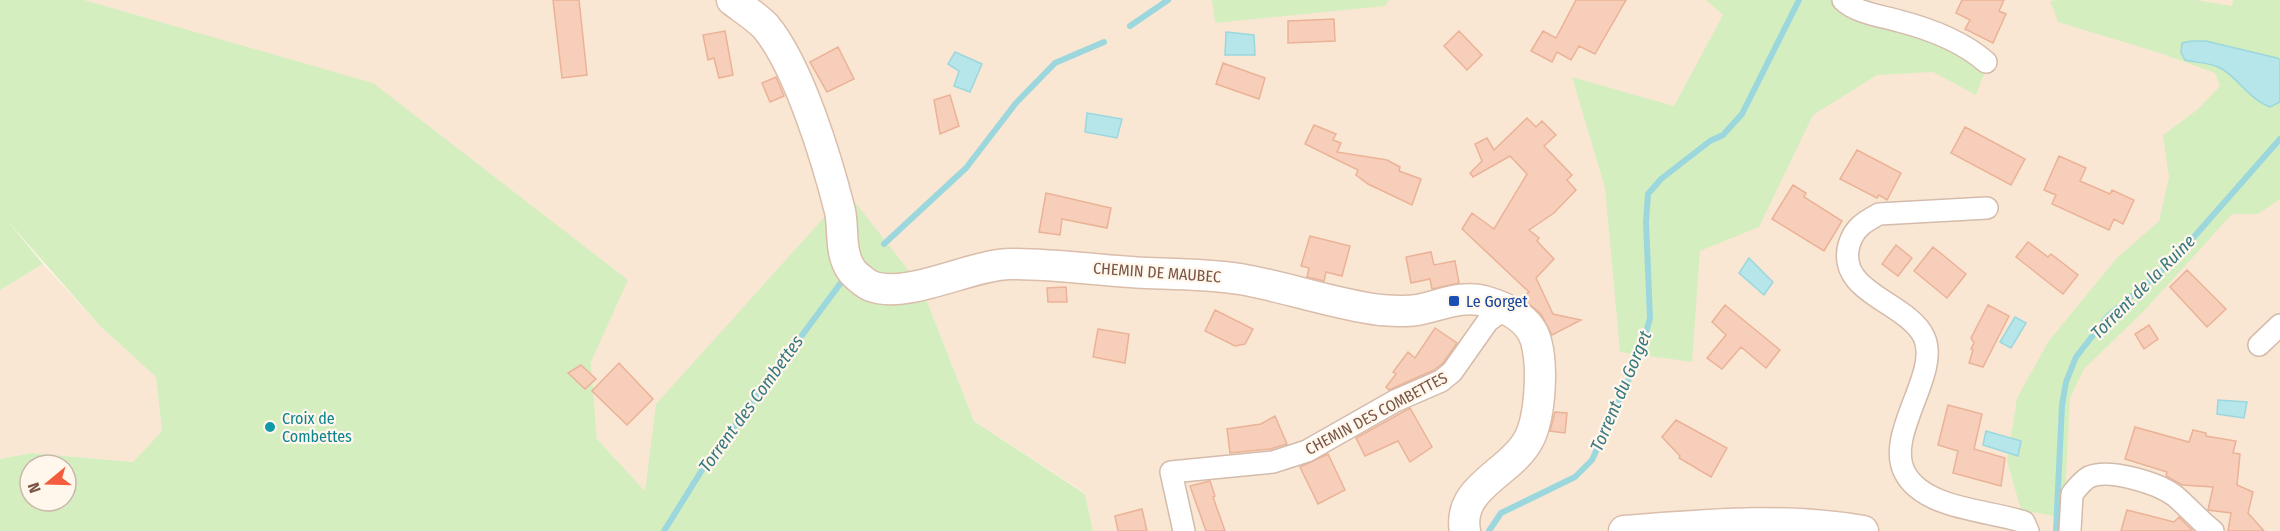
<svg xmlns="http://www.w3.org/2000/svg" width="2280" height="531" font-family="'Fira Sans Condensed',sans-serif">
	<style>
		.residential { fill: #f9e7d4 }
		.green { fill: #d5eec0; fill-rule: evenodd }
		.water { fill: #b6e6ea; stroke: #9bd7dd; stroke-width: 1.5 }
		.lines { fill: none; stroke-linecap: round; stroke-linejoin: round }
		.stream { stroke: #9bd7dd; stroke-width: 6 }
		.building { fill: #f7ceb9; stroke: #ebb297; stroke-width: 1.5 }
		.street-casing { stroke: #d4bbab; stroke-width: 24 }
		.secondary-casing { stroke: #dabdaa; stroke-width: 33 }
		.street { stroke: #fff; stroke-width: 21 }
		.secondary { stroke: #fff; stroke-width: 30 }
		.transit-dot { fill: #1a4fb4; stroke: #fff7ec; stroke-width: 2 }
		.culture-dot { fill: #0f9aa8; stroke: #fff7ec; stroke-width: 2 }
		.labels { text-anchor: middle; stroke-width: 4.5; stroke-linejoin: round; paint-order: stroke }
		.street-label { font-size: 16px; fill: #7a5646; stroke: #fff7ec }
		.transit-label { font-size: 16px; fill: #164399; stroke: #fff7ec; text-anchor: start }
		.culture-label { font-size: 16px; fill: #0d838f; stroke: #fff7ec; text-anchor: start }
		.water-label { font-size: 18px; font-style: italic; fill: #387881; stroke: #fff7ec }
	</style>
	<rect width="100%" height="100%" fill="#fef3e4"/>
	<path class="residential" d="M84 0H2280V531H1093L1085 493 974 421 921 286 646 492 597 439 591 362 627 280Z
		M43 264 100 326 156 377 162 431 133 462 31 453 0 459V290Z"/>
	<path class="green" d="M0 0H84L373 83 628 280 591 362 597 439 645 491 656 404 847 192 921 286 974 421 1085 494 1093 531H0V459L31 453 133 462 162 431 156 377 100 326 5 218 43 264 0 290ZM30 465H66V501H30Z
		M1212 0H1389L1385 6 1215 23Z
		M1706 0H1869L1986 69 1976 95 1933 72 1877 75 1813 115 1759 227 1700 251 1692 362 1620 352 1605 188 1572 77 1674 106 1723 15Z
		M2057 0H2196L2232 6 2233 0H2280V199L2258 214H2232L2144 311 2084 369 2070 398 2064 518 2021 510 2007 461 2017 398 2048 342 2116 259 2159 221 2169 177 2163 135 2197 110 2220 86 2215 73 2160 53 2058 22 2050 1Z"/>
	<path class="water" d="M1226 32 1254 35 1255 55H1225Z
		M2192 41H2206L2277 58 2280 60V102L2270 107C2249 99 2240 80 2222 69 2210 62 2197 63 2185 60L2181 52 2182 43Z
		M955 52 982 64 970 92 954 86 959 71 948 64Z
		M1087 113 1122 119 1117 138 1085 132Z
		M1749 258 1773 282 1764 295 1739 273Z
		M2015 317 2026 323 2011 348 2000 342Z
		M2218 400 2247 402 2244 418 2217 414Z
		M1986 431 2021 441 2018 456 1983 445Z"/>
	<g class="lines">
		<path class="stream" d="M1130 26 1168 0
			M884 244 966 168 1016 103 1055 63 1104 42
			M664 531 702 470 843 280
			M1489 531 1501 513 1575 477 1592 460 1641 352 1650 318 1646 222 1648 194 1661 179 1710 141 1723 135 1742 114 1799 0
			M2056 531 2062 405 2066 382 2076 357 2108 316 2171 263 2280 139"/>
	</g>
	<path class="building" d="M553 0H579L587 75 562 78Z
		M1576 0H1626L1595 54 1579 46 1571 60 1557 52 1552 62 1531 51 1543 31 1556 38Z
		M1962 0H2004L1999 11 2006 14 1993 43 1965 29 1970 20 1956 13Z
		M1334 19 1335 41 1288 43V21Z
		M725 31 733 75 719 78 714 58 708 60 703 35Z
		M1459 31 1482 55 1467 70 1444 46Z
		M838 47 854 79 827 92 810 62Z
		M1223 63 1265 78 1259 99 1216 84Z
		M776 77 784 96 770 102 762 83Z
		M950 95 959 126 940 134 934 100Z
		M1527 118 1536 127 1542 121 1556 135 1544 146 1572 175 1567 180 1576 190 1554 213 1529 230 1539 238 1537 241 1554 259 1536 278 1553 314 1581 320 1552 335 1541 314 1523 299 1522 297 1529 292 1462 229 1472 213 1494 229 1527 174 1510 156 1473 177 1470 173 1482 161 1475 144 1487 138 1494 150Z
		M1314 125 1336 134 1333 140 1341 143 1337 152 1387 160 1400 167 1399 171 1421 179 1412 205 1368 184 1356 175 1358 170 1305 144Z
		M1965 127 2025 159 2011 185 1951 153Z
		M1857 150 1901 173 1887 200 1879 195 1877 198 1840 179Z
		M2059 156 2086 168 2080 181 2110 194 2112 190 2134 200 2123 224 2114 219 2109 230 2052 204 2056 195 2044 190Z
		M1793 185 1806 193 1804 197 1842 221 1824 251 1772 219Z
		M1046 193 1111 208 1107 228 1062 219 1060 235 1039 232Z
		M1310 236 1350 246 1342 276 1326 272 1324 281 1307 277 1309 268 1301 266Z
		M2028 242 2048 257 2051 254 2078 275 2063 294 2016 257Z
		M1896 245 1912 258 1898 276 1882 264Z
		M1933 247 1966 274 1947 298 1914 271Z
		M1431 252 1434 265 1455 261 1459 283 1432 289 1430 279 1411 283 1406 257Z
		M2187 270 2226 309 2207 327 2170 287Z
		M1066 287 1067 302H1048L1047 288Z
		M1725 305 1780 350 1766 368 1741 347 1722 369 1707 358 1726 335 1712 322Z
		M1988 305 2009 316 1983 367 1969 363 1973 350 1971 349 1974 343 1971 338Z
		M1215 310 1253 329 1245 344 1235 346 1205 331Z
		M2149 325 2158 339 2144 349 2135 334Z
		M1435 328 1457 343 1443 363 1434 370 1389 390 1386 387 1396 374 1393 372 1408 352 1415 358Z
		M1098 329 1129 334 1125 363 1093 357Z
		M619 363 653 399 627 425 592 391Z
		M581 365 596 379 585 389 568 373Z
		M1948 405 1982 414 1974 449 2005 458 2001 486 1953 473 1958 451 1938 445Z
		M1410 408 1432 447 1410 462 1398 441 1365 456 1356 438Z
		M1555 412 1567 413 1565 433 1550 431Z
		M1275 416 1287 444 1270 449 1230 453 1227 429 1261 424Z
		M1676 420 1727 448 1711 477 1679 458 1680 456 1662 437Z
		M2135 427 2189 442 2193 430 2206 433V436L2236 441 2233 453 2240 454 2237 485 2253 492 2248 513 2264 531H2228L2231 513 2208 510 2213 487 2182 485 2166 476 2167 472 2125 459Z
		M1328 454 1345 490 1318 504 1300 467Z
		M1210 481 1215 496 1213 497 1225 531H1206L1190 486Z
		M1142 509 1147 531H1118L1115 516Z
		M2127 510 2174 522 2179 517 2193 531H2121Z"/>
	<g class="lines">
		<defs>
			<path id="street" d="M1843 0C1856 13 1882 16 1899 21 1930 29 1962 41 1986 62
				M1987 208 1879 214C1864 222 1854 228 1849 245 1836 293 1908 302 1924 337 1941 373 1884 435 1905 473 1924 509 1988 510 2024 522L2028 531
				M2259 345 2280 325
				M1184 531 1171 472 1273 462 1307 451 1395 401 1441 381 1452 372 1488 321 1505 309
				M2070 531 2072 494C2077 488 2082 481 2089 477 2109 468 2158 483 2175 496 2188 507 2199 520 2213 531"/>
			<path id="secondary" d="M732 0C742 8 757 17 766 27 799 67 827 160 840 211 844 230 839 253 852 271 855 275 866 284 871 286 907 300 972 264 1011 264 1057 264 1102 271 1147 273 1179 274 1209 274 1240 279 1287 287 1333 304 1380 310 1393 311 1405 312 1417 310 1439 306 1461 295 1484 301 1505 307 1530 318 1536 341 1543 366 1541 422 1526 444 1507 474 1457 489 1465 531
				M1624 531C1704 525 1783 517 1863 531"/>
		</defs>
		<use href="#street" class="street-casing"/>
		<use href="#secondary" class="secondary-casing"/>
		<use href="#street" class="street"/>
		<use href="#secondary" class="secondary"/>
	</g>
	<rect class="transit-dot" x="1448" y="295" width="12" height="12" rx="3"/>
	<circle class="culture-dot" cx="270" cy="427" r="6"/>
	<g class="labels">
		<g class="street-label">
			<text transform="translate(1157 272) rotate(4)" y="6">CHEMIN DE MAUBEC</text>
			<text transform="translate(1376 413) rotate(-28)" y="6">CHEMIN DES COMBETTES</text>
		</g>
		<g class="transit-label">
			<text x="1466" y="307">Le Gorget</text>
		</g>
		<g class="culture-label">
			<text x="282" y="424">Croix de<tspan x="282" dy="18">Combettes</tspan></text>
		</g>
		<g class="water-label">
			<text transform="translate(2143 287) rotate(-45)" y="6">Torrent de la Ruine</text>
			<text transform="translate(1621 391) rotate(-67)" y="6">Torrent du Gorget</text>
			<text transform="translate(751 404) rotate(-54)" y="6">Torrent des Combettes</text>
		</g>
	</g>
	<g transform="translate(48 483) rotate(251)"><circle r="28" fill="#fff7ec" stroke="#cab7aa" stroke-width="1.5"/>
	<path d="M0-4.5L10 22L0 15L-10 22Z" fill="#f55c3d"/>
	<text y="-9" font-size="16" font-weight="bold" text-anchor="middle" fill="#7a5646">N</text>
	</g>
</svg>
